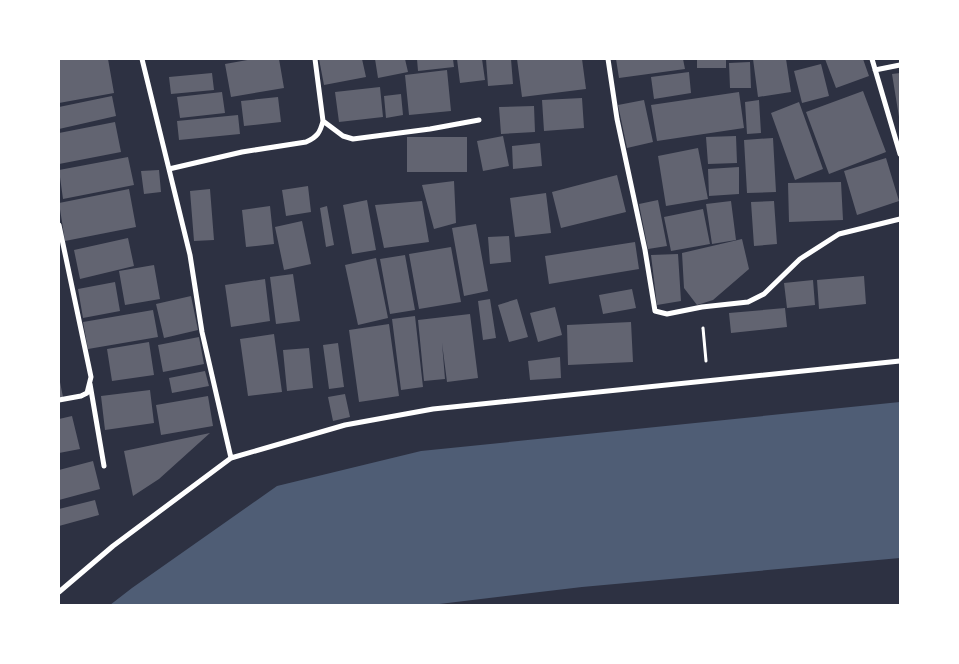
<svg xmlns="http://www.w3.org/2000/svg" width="959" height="664" font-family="'IBM Plex Sans',sans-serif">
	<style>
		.water { fill: #4f5d75 }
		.building { fill: #626471 }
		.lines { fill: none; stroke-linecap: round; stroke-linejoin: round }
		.path { stroke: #fff; stroke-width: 3 }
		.minor { stroke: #fff; stroke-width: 5 }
	</style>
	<rect width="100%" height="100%" fill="#2d3142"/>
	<path class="water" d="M900 402V558L582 587 431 605H110L132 588 277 486 421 451Z"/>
	<path class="building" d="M59 59H108L114 93 59 103Z
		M253 59H279L284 88 231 97 225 64Z
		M319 59H362L366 77 324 85Z
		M375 59H405L408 72 378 78Z
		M417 59H453L454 67 418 71Z
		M457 59H482L485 80 460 83Z
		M486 59H511L513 84 488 86Z
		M517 59H582L586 89 522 97Z
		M616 59H683L685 69 619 78Z
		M697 59H726V68H697Z
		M753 59H786L791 92 758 97Z
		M825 59H863L869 76 836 88Z
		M750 62 751 88H730L729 63Z
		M821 64 829 96 802 103 794 71Z
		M447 70 451 111 409 115 405 75Z
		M689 72 691 93 654 99 651 77Z
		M212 73 214 90 171 94 169 77Z
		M900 73V117H899L892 74Z
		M380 87 383 117 339 122 335 92Z
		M863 91 886 152 829 174 806 112Z
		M222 92 225 113 180 118 177 97Z
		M739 92 744 128 657 141 651 105Z
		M401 94 403 115 386 118 384 96Z
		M112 96 116 116 59 129V107Z
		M278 97 281 122 244 126 241 101Z
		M582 98 584 128 544 131 542 100Z
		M644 100 653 142 627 148 618 105Z
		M759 100 761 133 747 134 745 102Z
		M799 102 823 169 795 180 771 113Z
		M534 106 535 132 501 134 499 107Z
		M238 115 240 134 179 140 177 121Z
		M115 122 121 152 59 164V133Z
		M503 136 509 166 483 171 477 141Z
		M736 136 737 163 708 164 706 137Z
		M407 137H467V172H407Z
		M773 138 776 192 747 193 744 140Z
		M540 143 542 166 513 169 512 146Z
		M698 148 708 199 666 206 658 156Z
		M128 157 134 185 63 199 59 170Z
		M886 158 899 201 857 215 844 171Z
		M739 167V194L709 196 708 169Z
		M159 170 161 192 144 194 141 171Z
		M617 175 626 212 561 228 552 192Z
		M454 181 456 223 434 229 422 185Z
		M841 182 843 220 789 222 788 183Z
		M308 186 311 212 286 216 282 190Z
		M129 189 136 227 65 241 59 203Z
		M210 189 214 240 194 241 190 191Z
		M546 193 551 233 515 237 510 198Z
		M367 200 376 250 352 254 343 205Z
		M658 200 667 246 648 249 639 204Z
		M422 201 429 242 384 248 375 205Z
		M731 201 736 240 712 244 706 204Z
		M774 201 777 244 754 246 751 202Z
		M270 206 274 244 246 247 242 210Z
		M327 206 334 245 326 247 320 208Z
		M703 209 710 244 671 251 664 217Z
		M302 221 311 264 284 270 275 227Z
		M476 224 488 291 464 296 452 228Z
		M509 236 511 262 490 264 488 237Z
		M128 238 134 266 80 279 74 250Z
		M742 239 749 269 713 300 697 305 684 288 682 253Z
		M635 242 639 269 549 284 545 256Z
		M451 247 461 302 419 309 409 254Z
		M678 254 681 301 657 305 651 255Z
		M405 255 415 310 390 314 380 259Z
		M376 258 388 318 358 325 345 265Z
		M154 265 160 299 125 305 119 271Z
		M293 274 300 321 276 324 270 277Z
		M864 276 866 304 819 309 817 280Z
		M265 279 270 321 231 327 225 285Z
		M813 280 815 305 787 308 784 283Z
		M115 282 120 311 83 318 78 289Z
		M632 289 636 308 603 314 599 295Z
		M191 296 198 330 164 338 156 304Z
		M490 299 496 338 483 340 478 301Z
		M517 299 528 337 509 342 498 305Z
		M555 307 562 335 538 342 530 313Z
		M785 308 787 327 731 333 729 313Z
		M153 310 158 337 88 349 83 322Z
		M470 314 478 378 447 382 442 343 445 379 424 381 418 320Z
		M415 316 423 387 401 390 392 319Z
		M631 322 633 362 568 365 567 325Z
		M389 324 399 396 359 402 349 330Z
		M274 334 282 392 248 396 240 339Z
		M199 337 204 364 163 372 158 345Z
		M149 342 154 375 112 381 107 349Z
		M338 343 344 387 329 389 323 345Z
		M309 348 313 388 287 391 283 350Z
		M560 357 561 378 530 380 528 361Z
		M205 371 209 386 172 393 169 378Z
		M59 377 63 397 59 398Z
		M150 390 154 423 105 430 101 396Z
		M345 394 350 417 333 421 328 397Z
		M208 396 213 426 161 435 156 405Z
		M72 416 80 449 59 453V419Z
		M210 433 159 479 133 496 124 451Z
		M93 461 100 489 59 500V470Z
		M95 500 99 515 59 526V509Z"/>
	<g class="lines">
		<path class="path" d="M703 328 706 361"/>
		<path class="minor" d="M142 59 190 255 202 332 231 458
			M608 59 617 119 645 250 655 311 667 314 702 307 748 302 764 294 800 259 839 234 900 219
			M872 59 900 154
			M875 70 900 65
			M323 121 343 136 353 139 430 129 479 120
			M169 169 242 152 306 142C317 137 320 133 323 121L315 59
			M59 225 91 377 87 393 81 396 59 400
			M90 384 104 466
			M59 592 113 546 231 458 345 425 433 409 900 361"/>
	</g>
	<rect width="959" height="664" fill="none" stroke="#ffffff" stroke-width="120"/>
</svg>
